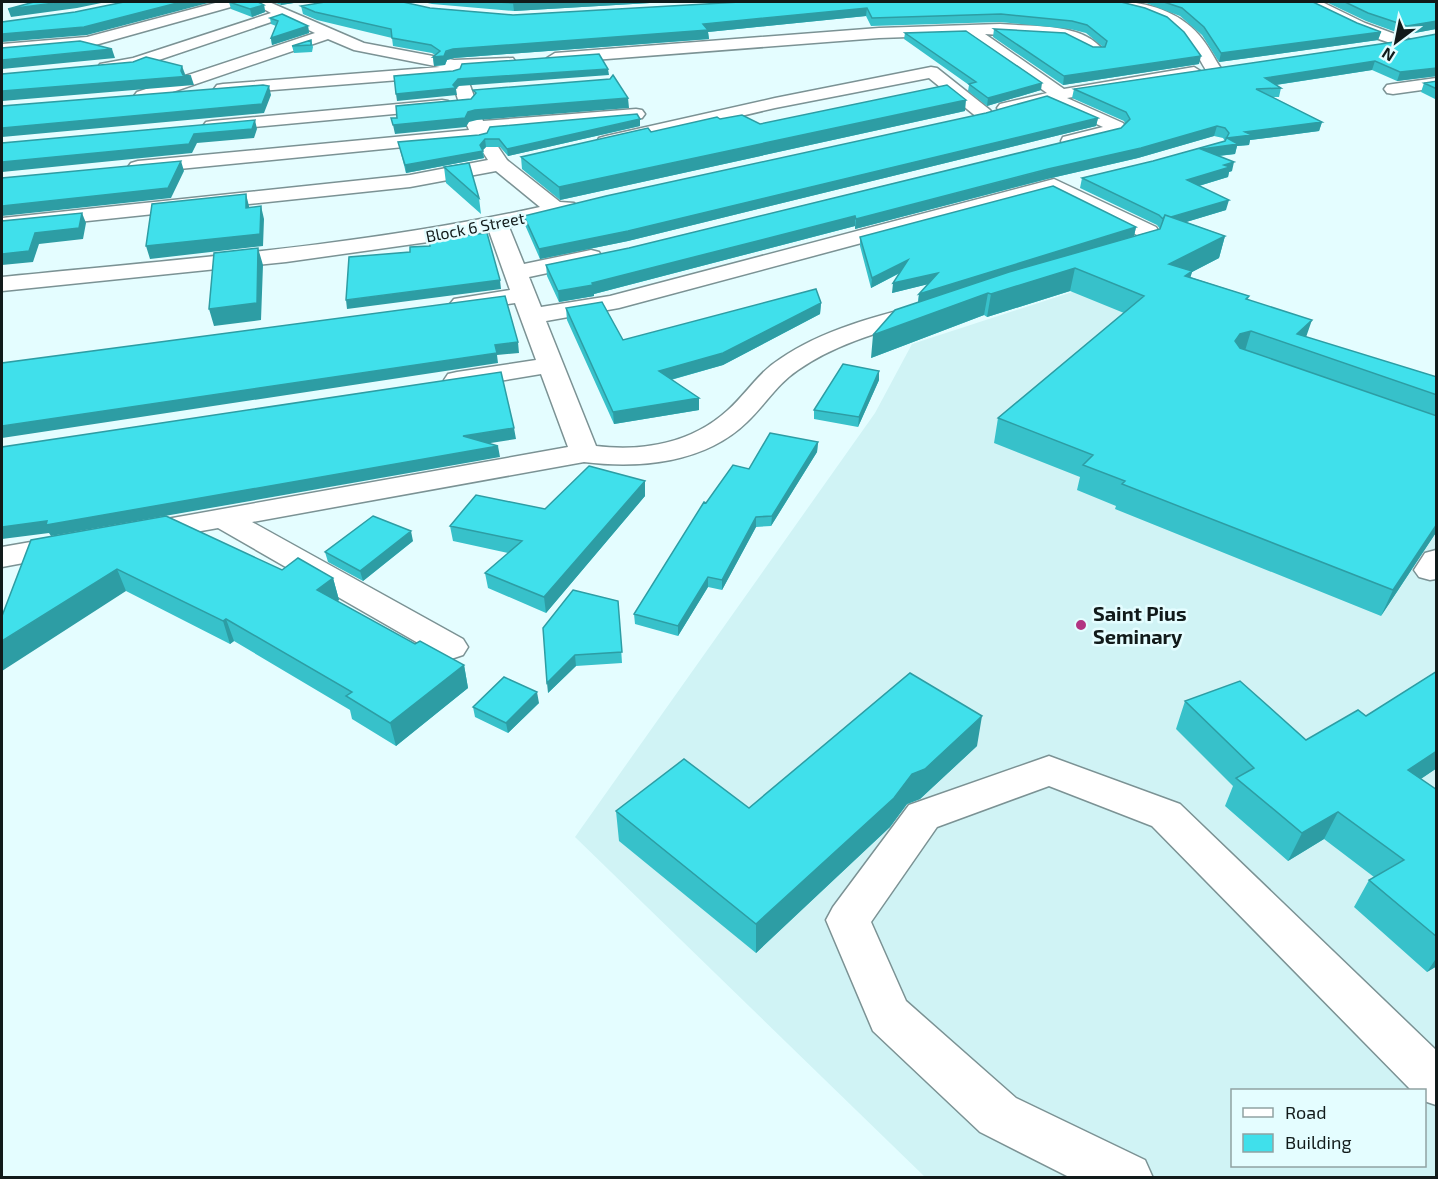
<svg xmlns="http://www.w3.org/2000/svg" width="1438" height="1179" font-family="'Exo 2',sans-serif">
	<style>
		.built { fill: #d0f3f5; fill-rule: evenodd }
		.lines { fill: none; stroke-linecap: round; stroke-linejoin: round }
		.minor-casing { stroke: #7b9294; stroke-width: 3 }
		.minor { fill: #fff; fill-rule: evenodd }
		.wall { fill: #37c1ca }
		.shaded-wall { fill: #2d9da4 }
		.building { fill: #40e0eb; stroke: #2d9da4; stroke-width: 1.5 }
		.poi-dot { fill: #b23482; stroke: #e4fdff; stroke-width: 2 }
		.labels { text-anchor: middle; stroke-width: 5; stroke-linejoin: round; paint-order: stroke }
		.far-street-label { font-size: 16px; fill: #111a1a; stroke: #e4fdff }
		.poi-label { font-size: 20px; font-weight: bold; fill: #111a1a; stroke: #e4fdff; text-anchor: start }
	</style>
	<rect width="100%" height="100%" fill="#e4fdff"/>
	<path class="built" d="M1143 269 1436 398V1177H925L575 837 875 413 912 344ZM1232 1090H1424V1166H1232Z"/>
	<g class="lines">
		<defs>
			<path id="minor" d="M219 2H240L238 5 88 47 2 54V44L87 37Z
				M251 2H269L364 43 454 60 513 58 515 61 507 66 464 69 483 121 636 109 642 110 645 114 642 118 636 119 488 132 507 160 560 202 574 203 577 207 574 211 509 227 524 264 591 250 599 252 602 257 599 262 529 277 541 307 610 296 1054 179 1156 227 1159 232C1158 237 1158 243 1155 246 1148 253 1116 259 1107 257L1104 252 1107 247 1136 239 1137 235 1052 192 619 308 546 321 596 446C643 452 692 443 728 410 746 394 759 372 780 359 822 330 876 316 925 304L934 306 937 311 934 316C887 330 838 342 798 370 777 384 765 405 747 422 705 463 640 469 584 462L252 522 463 639 468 647 463 655 451 659 439 655 218 528 139 542 128 540 123 533 128 526 139 524 568 447 541 374 457 388 448 386 444 380 448 374 457 372 536 360 515 303 462 311 454 309 450 304 454 299 510 290 489 231 428 242 286 262 2 291V277C182 259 363 246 540 207L496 171 410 187 2 230V218L410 175 488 160 475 140 138 173 131 171 128 167 131 163 138 161 469 130C461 112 457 94 450 76L223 94 217 93 214 89 217 85 223 84 440 67 354 50 328 39 149 100H137L134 96 137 92 315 33 283 18 141 66 106 72 98 67 100 64 133 58 271 13Z
				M1110 2C1141 0 1178 10 1199 35 1208 45 1214 58 1222 70L1214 75 1208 73C1201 63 1196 51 1188 41 1169 18 1139 12 1112 5Z
				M1305 2H1322L1365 23 1411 40 1413 43 1411 46C1396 50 1315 14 1305 2Z
				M1000 24C1033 27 1082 22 1104 51L1102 54C1088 58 1078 42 1064 39L985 34 1064 89 1194 67 1202 72 1194 77 1067 98 1123 123 1126 127 1118 135 1070 147 1063 145 1061 141 1063 137 1103 127 1049 102 1006 113 1000 112 997 108 1000 104 1047 93 966 35 879 38 555 63 547 58 555 53 879 28Z
				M931 67 937 68 990 110 993 114 990 118H978L929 78 775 108 606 148 599 146 597 142 599 138 606 136 775 98Z
				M1436 78V88L1393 94 1387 93 1384 89 1387 85 1393 84Z
				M442 100 448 101 451 105 448 109 212 131 206 130 203 126 206 122 212 121Z
				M71 535 82 538 87 545 82 552 2 567V547Z
				M1436 550V579L1430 580 1419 577 1414 570 1425 553Z
				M1049 756 1180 804 1436 1050V1105L1424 1101V1090H1411L1152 826 1049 786 937 827 871 922 906 1001 1016 1098 1145 1160 1153 1178H1071L980 1132 873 1031 826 920 833 907 909 805Z"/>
		</defs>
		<use href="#minor" class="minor-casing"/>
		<use href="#minor" class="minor"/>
	</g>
	<path class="wall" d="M229 2 264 5 265 12 252 17 231 9Z
		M273 2H300L281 5Z
		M423 2H667L514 11 432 4Z
		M1121 2 1199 64 1063 85 993 37 994 29 1093 47H1103L1086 33 1070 29 1000 22 871 26 866 16 708 32 709 39 454 58 447 60 445 65 434 66 433 57 435 55 432 53 393 46 392 38 317 20 303 14 301 6 430 8 513 15Z
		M1131 2H1313L1357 23 1381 32 1378 40 1219 62 1202 35 1180 16 1146 3Z
		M1326 2H1437V30L1436 29 1404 35 1366 21Z
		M270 18 308 26 309 33 272 45 271 38 276 26 271 24Z
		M905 33 1041 90 987 106 968 91 969 85 904 39Z
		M1437 34V76L1397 81 1372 70 1276 85 1281 88 1279 97H1273L1322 122 1319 131 1250 140 1249 145 1237 146 1235 154 1219 156 1232 171 1229 172 1228 177 1199 186 1226 210 1186 222 1225 236 1219 258 1192 272 1190 277 1249 296 1248 299 1306 337 1437 377V531L1381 616 1115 509 1116 506 1077 490 1080 477 994 443 998 418 1124 313 1070 291 987 317 984 315 871 358 918 302 919 294 928 284 892 293 900 273 871 288 860 246V237L1136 227 1134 236 1160 229 1157 225 1080 188 1082 178 1153 161 1225 141 1223 138 1214 136 1138 158 1047 179 855 229V226L594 294V296L559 302 547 276 546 265 629 248 1121 128 1125 123 1124 121 1072 98 1074 89 1394 42Z
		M311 40 313 47 312 52 294 53 292 46Z
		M1437 81V100L1421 92 1424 83Z
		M965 111 560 200 522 169 521 157 720 119 760 124Z
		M1098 118 1096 126 628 241 540 259 525 225 524 216Z
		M640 126 508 156 500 147H486L483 150 484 158 406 173 398 142 479 135Z
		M444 167 479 198 481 214 446 183Z
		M821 303 820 314 723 365 671 380 699 410 614 424 567 320 566 308 623 340Z
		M879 371V380L858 427 814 419V410Z
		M818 442 817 452 771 526 756 527 722 590 708 587 678 636 635 624 634 614 749 469Z
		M645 481V496L546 613 488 588 485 573 508 553 453 541 450 526 545 509Z
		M31 540 282 570 333 578 339 600 337 601 415 644 464 665 468 688 396 746 352 719 350 710 234 641 230 644 126 591Z
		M413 541 363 581 328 562 325 552Z
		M573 590 618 601 622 663 576 666 548 693Z
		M1437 671V768L1420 779 1437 790V966L1427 972 1354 907 1369 880 1374 877 1324 839 1288 861 1225 806 1233 786 1176 729 1185 701 1306 740 1366 716Z
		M539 703 508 733 475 717 473 707Z
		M977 746 920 799 907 804 890 827 756 953 619 841 616 811 749 808Z"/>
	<path class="shaded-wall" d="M62 2H106L77 8 11 17 8 9Z
		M181 2H212L87 35 2 42V34Z
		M281 2H300L281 5Z
		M536 2H667L514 11 513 3Z
		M264 5 265 12 252 17 250 9Z
		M867 8 866 16 708 32 709 39 454 58 447 60 445 65 434 66 433 57 453 49Z
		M1437 21 1436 29 1404 35 1407 26Z
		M308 26 309 33 272 45 271 38Z
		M1381 32 1378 40 1219 62 1221 53Z
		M112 49 115 58 2 69V70V60Z
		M1201 56 1199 64 1063 85 1064 76Z
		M1375 61 1372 70 1262 87 1265 78Z
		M182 66 185 74 184 77 191 76 194 85 2 101V103V91L181 71Z
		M1437 68V76L1397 81 1400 72Z
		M608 69 609 75 459 86 456 89 457 95 397 101 396 94 453 85 458 79Z
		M1042 83 1041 90 987 106 988 98Z
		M269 86 271 95 264 113 2 137V128Z
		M628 98 629 108 477 120 469 122 466 127 395 134 393 125 475 110Z
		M966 100 965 111 560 200 559 187Z
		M1098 118 1096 126 628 241 540 259 539 249Z
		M640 119V126L508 156 507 149Z
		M255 120 257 129 254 138 197 143 192 153 2 172V162L194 134Z
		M1322 122 1319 131 1250 140 1249 145 1237 146 1235 154 1199 158 1201 149 1225 146 1227 138 1245 132Z
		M1217 126 1214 136 1138 158 1047 179 855 229 856 219Z
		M485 139 486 147 482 151 484 158 406 173 405 165 480 145Z
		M181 161 184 171 171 198 2 216V206Z
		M1234 162 1232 171 1229 172 1228 177 1185 190 1187 180 1224 165Z
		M246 194 249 206V220L246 208Z
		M1229 200 1226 210 1160 230 1163 219Z
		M261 206 264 219 263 246 150 259 146 246Z
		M82 213 86 223 83 239 39 244 33 262 2 265V254L35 233Z
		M855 216V226L594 294V296L559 302 558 291Z
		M1136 227 1134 236 918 304 919 294Z
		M1225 236 1219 258 1192 272 1186 293 1169 264Z
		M258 248 263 265 261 320 214 326 209 309Z
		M908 260 907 269 871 288 872 278Z
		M1075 268 1070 291 987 317 991 294Z
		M938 273 937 282 892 293 893 283Z
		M500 280 501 289 347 309 346 300Z
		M988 293 984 315 871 358 873 335Z
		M821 303 820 314 723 365 659 383V371Z
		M1312 320 1304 343 1297 334Z
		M1251 331 1244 354 1235 341 1240 334Z
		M518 342 519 353 497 355 498 363 2 438V426L495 345Z
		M879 371V380L858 427 859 417Z
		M699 398V410L614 424 613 412Z
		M514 428 516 439 465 447 463 436Z
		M818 442 817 452 771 526 772 516Z
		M498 446 500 457 51 536 49 533 2 539V527Z
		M645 481V496L546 613 544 597Z
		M756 517V527L722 590V580Z
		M1437 524V531L1381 616 1393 590Z
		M411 531 413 541 363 581 360 571Z
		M117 569 126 591 2 671V641Z
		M708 577V587L678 636V626Z
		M333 578 339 600 323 613 317 590Z
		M226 619 234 641 230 644 223 621Z
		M575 655 576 666 548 693 547 683Z
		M464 665 468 688 396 746 390 723Z
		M537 692 539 703 508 733 506 723Z
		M982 716 977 746 920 799 907 804 890 827 756 953V924L912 774Z
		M1437 751V768L1393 798 1408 770Z
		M1338 812 1324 839 1288 861 1302 833Z
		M1437 957V966L1427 972Z"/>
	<path class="building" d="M34 2H62L8 9Z
		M124 2H181L84 27 2 34V22L75 12Z
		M229 2H258L264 5 250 9Z
		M325 2H403L430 8 513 15 740 2H1121L1145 8 1167 17 1184 32 1201 56 1064 76 994 29 1065 33 1093 47H1105L1107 41 1087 25 1072 21 1001 14 872 18 867 8 703 24 708 30 453 49 446 51 444 56 433 57 440 51 431 45 392 38 391 29 315 12 301 6Z
		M497 2H536L513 3Z
		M1164 2H1313L1357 23 1381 32 1221 53 1204 27 1182 8Z
		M1345 2H1437V21L1407 26 1368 13Z
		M282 14 308 26 271 38 278 21 270 18Z
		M966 31 1042 83 988 98 969 84 976 82 905 33Z
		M1437 34V68L1400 72 1375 61 1265 78 1281 88 1256 89 1322 122 1245 132 1252 135 1227 138 1238 144 1201 149 1234 162 1224 165 1230 167 1187 180 1229 200 1171 217 1165 215 1163 219 1159 215 1082 178 1153 161 1225 141 1229 133 1225 128 1217 126 1141 148 1048 169 856 219 855 216 592 283 593 285 558 291 546 265 629 248 1121 128 1130 119 1126 112 1074 89 1394 42Z
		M311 40V45L292 46Z
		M80 41 112 49 2 60V48Z
		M599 54 608 69 458 79 453 85 456 88 396 94 394 76 453 71 460 69 462 64Z
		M146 57 182 66 181 71 183 75 191 76 2 91V74L133 62Z
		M613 75 628 98 475 110 468 112 465 118 393 125 391 118H397L396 106 471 99 476 93 473 90 610 79Z
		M1437 81V89L1424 83Z
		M263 85 269 86 262 104 2 128V106Z
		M947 85 966 100 559 187 521 157 648 128 651 132 717 117 720 119 742 115 760 124Z
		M1047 96 1098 118 628 231 539 249 524 216 606 196 986 113Z
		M637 114 640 119 507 149 499 139H485L480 145 483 151 405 165 398 142 479 135 487 133 490 127Z
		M255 120 252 129 194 134 189 144 2 162V143Z
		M181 161 168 188 2 206V178Z
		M469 163 479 198 444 167Z
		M1053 186 1136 227 919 294 938 273 893 283 908 260 872 278 860 237Z
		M246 194V208L261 206 260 234 146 246 152 204Z
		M82 213 79 228 35 233 29 251 2 254V221Z
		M1165 215 1225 236 1169 264 1192 271 1185 276 1249 296 1246 299 1312 320 1297 334 1437 377V395L1251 331 1240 334 1235 341 1240 348 1437 416V524L1393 590 1122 484 1125 481 1083 465 1093 455 998 418 1144 296 1075 268 991 294 988 293 873 335 895 310 1009 272 1160 229Z
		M487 233 500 280 346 300 349 257 410 252V247L430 246 429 240Z
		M258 248 257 303 209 309 214 253Z
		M816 289 821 303 723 353 659 371 699 398 613 412 566 308 602 302 623 340Z
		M505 296 518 342 495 345 497 353 2 426V363Z
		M843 364 879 371 859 417 814 410Z
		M501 372 514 428 463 436 498 446 46 525 47 521 2 527V447Z
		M770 433 818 442 772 516 756 517 722 580 708 577 678 626 634 614 704 502 706 503 733 465 749 469Z
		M589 466 645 481 544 597 485 573 522 541 450 526 476 495 545 509Z
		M166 516 282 570 298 558 333 578 317 590 415 644 420 641 464 665 390 723 346 696 352 692 226 619 223 621 117 569 2 641V616L31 540Z
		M373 516 411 531 360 571 325 552Z
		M573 590 618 601 622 652 575 655 547 683 543 628Z
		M1437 671V751L1408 770 1437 790V937L1369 880 1404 860 1338 812 1302 833 1236 778 1254 768 1185 701 1240 681 1306 740 1358 710 1366 716Z
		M910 673 982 716 925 769 912 774 894 798 756 924 616 811 684 759 749 808Z
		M504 677 537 692 506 723 473 707Z"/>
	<circle class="poi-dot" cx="1081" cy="625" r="6"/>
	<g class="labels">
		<g class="far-street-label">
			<text transform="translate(475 227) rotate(-11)" y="6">Block 6 Street</text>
		</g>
		<g class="poi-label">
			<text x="1093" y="621">Saint Pius<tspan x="1093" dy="23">Seminary</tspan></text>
		</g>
	</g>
	<rect width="1438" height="1179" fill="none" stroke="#111a1a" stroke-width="6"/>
	<rect x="1231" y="1089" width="195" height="78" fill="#e4fdff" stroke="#90a2a3" stroke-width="1.5"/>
	<rect x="1243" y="1108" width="30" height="9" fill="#ffffff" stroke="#90a2a3" stroke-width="1.5"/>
	<text x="1285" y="1119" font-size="18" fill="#111a1a">Road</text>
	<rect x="1243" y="1134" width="30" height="18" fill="#40e0eb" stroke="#90a2a3" stroke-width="1.5"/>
	<text x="1285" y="1149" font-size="18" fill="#111a1a">Building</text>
	<g transform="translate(1396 42) rotate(212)" stroke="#e4fdff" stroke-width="4.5" paint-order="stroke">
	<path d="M0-4.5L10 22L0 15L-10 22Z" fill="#111a1a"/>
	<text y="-9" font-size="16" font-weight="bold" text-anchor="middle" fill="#111a1a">N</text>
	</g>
</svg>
